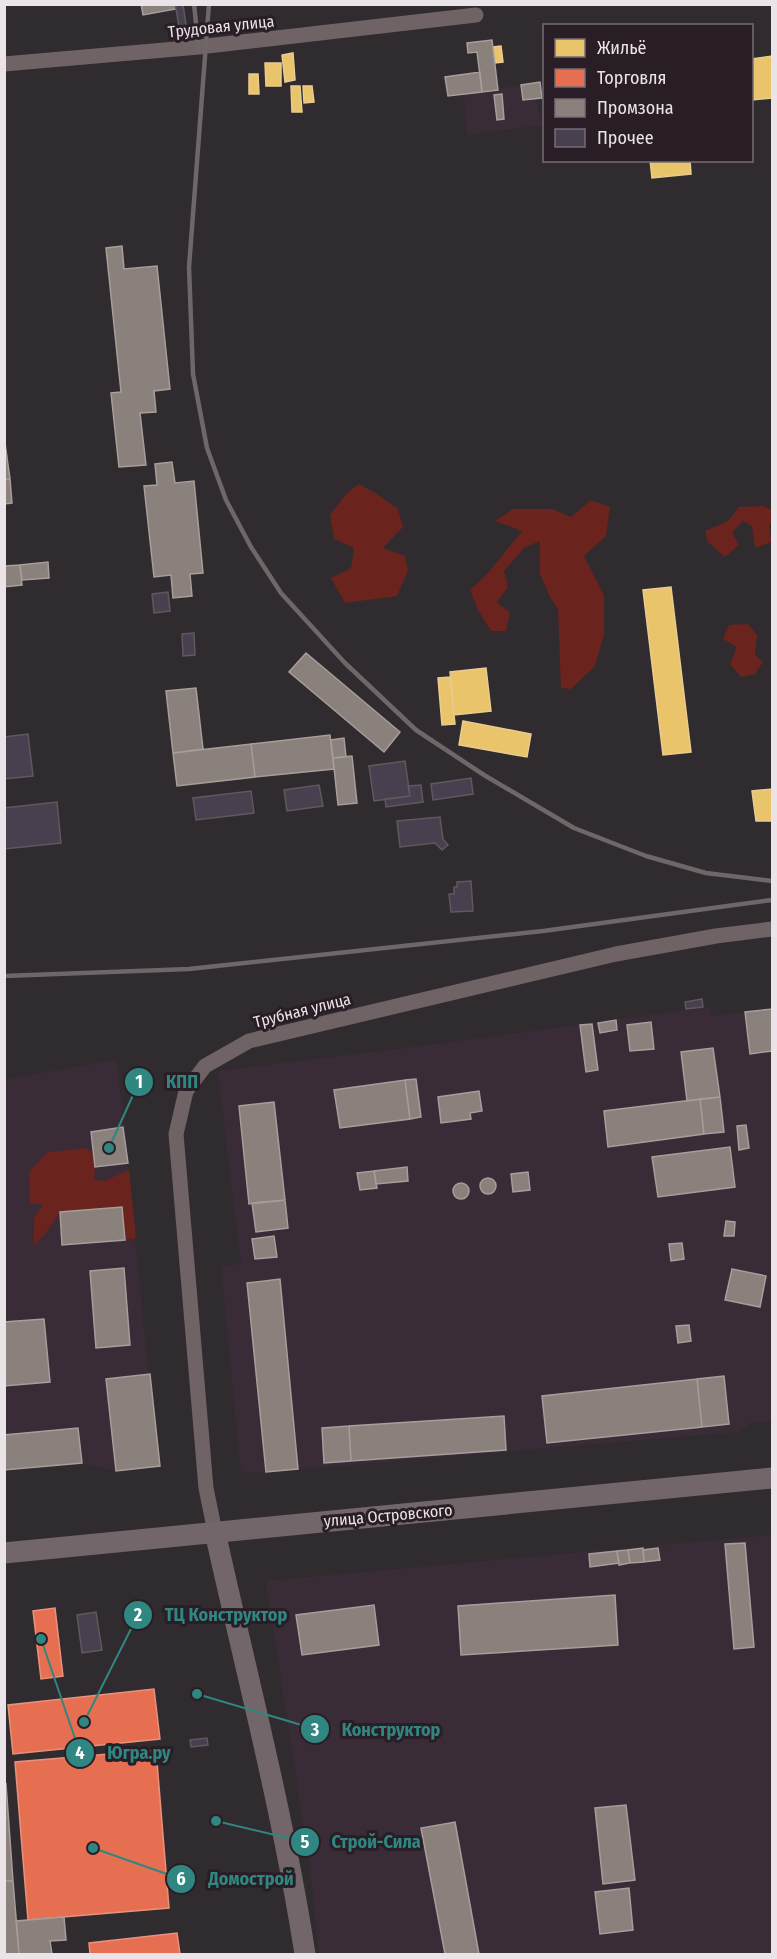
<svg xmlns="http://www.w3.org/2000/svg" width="777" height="1959" font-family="'Fira Sans Condensed',sans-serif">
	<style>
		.built { fill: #3a2c37 }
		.green { fill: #6a231d }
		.homes { fill: #e9c46a; stroke: #e9cd90; stroke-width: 1.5 }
		.shops { fill: #e76f51; stroke: #e8927e; stroke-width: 1.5 }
		.industry { fill: #8a817c; stroke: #a79e9c; stroke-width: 1.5 }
		.building { fill: #49404f; stroke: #5d595d; stroke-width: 1.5 }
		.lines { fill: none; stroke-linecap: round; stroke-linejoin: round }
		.street { stroke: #6f6366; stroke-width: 15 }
		.secondary { stroke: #72666a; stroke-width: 21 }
		.rail { stroke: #6e6669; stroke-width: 4.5 }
		.labels { text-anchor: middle; stroke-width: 6; stroke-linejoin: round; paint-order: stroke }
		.street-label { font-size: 16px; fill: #eae3e8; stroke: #291e26 }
		.leader { fill: none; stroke: #308680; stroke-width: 2 }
		.callout-dot { fill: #308680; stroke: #291e26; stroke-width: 2 }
		.mark-label { font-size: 18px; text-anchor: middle; font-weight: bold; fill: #fff }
		.callout-label { font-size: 18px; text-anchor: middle; font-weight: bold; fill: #308680; stroke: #291e26; stroke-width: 6; stroke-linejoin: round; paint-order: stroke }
	</style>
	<rect width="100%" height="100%" fill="#302b2f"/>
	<path class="built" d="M521 85 523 100 535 98 543 125 467 135 464 94Z
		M709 1007 711 1016 772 1009V1421L750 1423 738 1432 266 1472 241 1473 221 1266 241 1264 218 1071 421 1046Z
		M117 1060 147 1359 154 1405 160 1466 116 1471 82 1463 5 1470V1079Z
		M772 1535V1954H319L311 1874 266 1581Z"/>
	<path class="green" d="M359 484 377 494 398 509 403 527 383 548 405 556 408 571 397 596 345 603 331 578 351 568 354 548 334 539 330 515 347 493Z
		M591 500 610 507 606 536 584 556 604 595V634L595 666 571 689 561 688 558 609 550 597 540 574V541L524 548 504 571 508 587 497 602 510 613 506 631H491L478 610 470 590 487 574 522 531 495 521 513 509H553L571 517Z
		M763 506 772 510V524H769L771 542 755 548 752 526 743 521 732 533 739 545 725 557 708 542 705 531 728 521 739 507Z
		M748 624 757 635 755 655 763 662 755 674 741 677 730 664 737 647 723 639 729 625Z
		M86 1148 94 1155 95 1167 94 1180 104 1181 129 1170 136 1238 125 1240 122 1207 60 1212 45 1234 34 1245V1218L43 1204H30L29 1172 48 1152Z"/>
	<path class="homes" d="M501 46 503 62 495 63 493 47Z
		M293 53 295 80 285 82 282 55Z
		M772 56V98L752 100V59Z
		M265 63H281V86H266Z
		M249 74H258L259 94H249Z
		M291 86H300L302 112H292Z
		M303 86H312L314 102 304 103Z
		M650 160H690L691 174 652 178Z
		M671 587 691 752 663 755 643 590Z
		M486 668 491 711 454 715 450 672Z
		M450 677 455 724 442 725 438 678Z
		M463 721 531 734 527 757 459 745Z
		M772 789V821H756L752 791Z"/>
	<path class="shops" d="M55 1608 63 1676 41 1679 33 1611Z
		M154 1689 160 1739 13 1754 8 1705Z
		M156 1750 169 1908 28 1920 15 1762Z
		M177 1933 180 1954H90L89 1943Z"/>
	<path class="industry" d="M141 4H175L176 9 143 15Z
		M492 40 498 90 482 92 477 52 468 53 467 43Z
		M480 72 482 92 448 96 445 77Z
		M540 82 542 98 523 100 521 85Z
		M502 94 504 119 497 120 494 95Z
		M122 246 124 269 157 266 170 389 154 391 156 412 140 413 146 465 119 467 111 393 121 392 106 248Z
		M4 436 10 479 4 480Z
		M172 462 175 483 194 481 203 573 190 574 192 596 173 598 171 575 154 577 144 486 157 485 155 464Z
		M10 479 12 503 4 504V480Z
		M48 562 49 578 22 580 20 565Z
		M20 565 22 585 4 587V566Z
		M306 653 400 732 384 752 289 672Z
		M196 688 203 749 173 753 166 691Z
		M330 735 334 769 255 777 251 744Z
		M344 738 346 757 333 758 331 740Z
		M251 744 255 777 177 786 173 753Z
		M352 756 357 803 338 805 333 758Z
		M772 1009V1051L750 1054 745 1012Z
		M616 1020 617 1030 600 1033 598 1023Z
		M651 1022 654 1049 630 1051 627 1025Z
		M592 1024 598 1070 586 1072 580 1025Z
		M713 1048 720 1097 687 1101 681 1052Z
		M416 1079 421 1117 410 1119 405 1080Z
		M405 1080 410 1119 340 1128 334 1090Z
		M479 1091 482 1111 470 1113 471 1119 441 1123 438 1097Z
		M720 1097 724 1132 704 1134 700 1099Z
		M700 1099 704 1134 608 1147 604 1111Z
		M274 1102 285 1200 249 1204 239 1106Z
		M746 1125 749 1148 739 1150 737 1126Z
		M123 1127 128 1163 95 1167 91 1132Z
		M730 1147 735 1187 658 1197 652 1157Z
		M407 1167 408 1181 376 1184 374 1171Z
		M374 1171 377 1188 360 1190 357 1173Z
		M528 1172 530 1190 513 1192 511 1174Z
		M480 1186a8 8 0 1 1 16 0a8 8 0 1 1-16 0Z
		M453 1191a8 8 0 1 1 16 0a8 8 0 1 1-16 0Z
		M285 1200 288 1228 256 1232 252 1203Z
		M122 1207 125 1240 62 1245 60 1212Z
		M726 1221 735 1222 734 1236H724Z
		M274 1236 277 1257 255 1259 252 1239Z
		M682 1243 684 1259 671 1261 669 1244Z
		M124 1268 130 1345 96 1348 90 1271Z
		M732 1269 766 1276 760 1307 725 1300Z
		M280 1279 298 1469 266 1472 247 1283Z
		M44 1319 50 1382 4 1386V1322Z
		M689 1325 691 1341 678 1343 676 1326Z
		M150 1374 160 1466 116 1471 106 1379Z
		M724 1376 729 1424 702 1427 697 1379Z
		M697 1379 702 1427 547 1443 542 1396Z
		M504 1416 506 1450 351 1461 349 1426Z
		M349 1426 351 1461 324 1463 322 1428Z
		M78 1428 82 1463 4 1470V1435Z
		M745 1543 754 1647 734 1649 725 1544Z
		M643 1548 644 1562 630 1563 628 1550Z
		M658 1548 660 1560 644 1562 643 1550Z
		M628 1550 630 1563 619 1565 617 1551Z
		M617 1551 619 1563 590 1567 589 1554Z
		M615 1595 618 1645 461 1655 458 1606Z
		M374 1605 379 1645 302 1655 296 1615Z
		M6 1784 13 1881H4V1785Z
		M626 1805 635 1880 603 1884 595 1808Z
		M455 1822 479 1954H445L421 1828Z
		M313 1840 315 1848 306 1850 305 1842Z
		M4 1881H13L19 1954H4Z
		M629 1888 633 1930 600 1934 595 1892Z
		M64 1917 66 1940 50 1941 52 1954H19L16 1921Z"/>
	<path class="building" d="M175 4H183L186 25 179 26Z
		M168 592 170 611 154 613 152 594Z
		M194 633 195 655 183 656 182 634Z
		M28 734 33 776 4 779V737Z
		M405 761 410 796 374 801 369 766Z
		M471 778 473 794 433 800 431 784Z
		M319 785 323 806 287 811 284 790Z
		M421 785 423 802 386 807 385 799 410 796 408 786Z
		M251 791 254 813 196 820 193 798Z
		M57 802 61 843 4 849V808Z
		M440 817 443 839 448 845 442 850 435 843 400 847 397 821Z
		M471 881 473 911 451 912 449 894H454V887H457V882Z
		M702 999 703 1007 686 1009 685 1002Z
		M96 1612 102 1650 82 1653 77 1615Z
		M207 1738 208 1745 191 1747 190 1740Z"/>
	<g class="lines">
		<path class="street" d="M4 64 199 47 476 15
			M215 1532 206 1488 176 1134 186 1091 205 1066 249 1041 616 954 716 936 772 929"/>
		<path class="secondary" d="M215 1532C246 1672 283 1812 305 1954
			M4 1553 772 1478"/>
		<path class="rail" d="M194 4 199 52
			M209 4 189 267 193 374 207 448 226 500 251 547 281 593 345 663 416 730 484 775 574 828 646 856 706 873 772 881
			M4 976 189 969 543 931 772 900"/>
	</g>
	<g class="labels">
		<g class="street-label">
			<text transform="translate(221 26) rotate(-6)" y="6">Трудовая улица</text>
			<text transform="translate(302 1010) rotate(-14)" y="6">Трубная улица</text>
			<text transform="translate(388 1515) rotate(-5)" y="6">улица Островского</text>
		</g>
	</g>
	<path class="leader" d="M109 1148L139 1082M84 1722L138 1615M197 1694L315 1729M41 1639L80 1753M216 1821L305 1842M93 1848L181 1879"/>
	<g class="callout-dot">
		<circle cx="109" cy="1148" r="6"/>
		<circle cx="84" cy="1722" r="6"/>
		<circle cx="197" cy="1694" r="6"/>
		<circle cx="41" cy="1639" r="6"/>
		<circle cx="216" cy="1821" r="6"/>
		<circle cx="93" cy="1848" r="6"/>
		<circle cx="139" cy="1082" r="15"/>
		<circle cx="138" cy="1615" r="15"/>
		<circle cx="315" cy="1729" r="15"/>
		<circle cx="80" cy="1753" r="15"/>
		<circle cx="305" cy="1842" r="15"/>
		<circle cx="181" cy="1879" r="15"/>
	</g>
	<g class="mark-label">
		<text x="139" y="1088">1</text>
		<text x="138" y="1621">2</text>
		<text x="315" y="1736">3</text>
		<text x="80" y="1759">4</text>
		<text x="305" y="1848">5</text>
		<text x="181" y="1885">6</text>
	</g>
	<g class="callout-label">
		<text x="182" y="1088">КПП</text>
		<text x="226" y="1621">ТЦ Конструктор</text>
		<text x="391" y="1736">Конструктор</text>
		<text x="139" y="1759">Югра.ру</text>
		<text x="376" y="1848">Строй-Сила</text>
		<text x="251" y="1885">Домострой</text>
	</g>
	<rect width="777" height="1959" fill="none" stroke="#eae3e8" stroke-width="12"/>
	<rect x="543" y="24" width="210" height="138" fill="#291e26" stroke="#766d74" stroke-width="1.5"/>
	<rect x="555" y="39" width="30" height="18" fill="#e9c46a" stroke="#766d74" stroke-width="1.5"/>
	<text x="597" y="54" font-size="18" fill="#eae3e8">Жильё</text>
	<rect x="555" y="69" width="30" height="18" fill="#e76f51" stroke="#766d74" stroke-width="1.5"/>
	<text x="597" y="84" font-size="18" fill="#eae3e8">Торговля</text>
	<rect x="555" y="99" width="30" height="18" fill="#8a817c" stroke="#766d74" stroke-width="1.5"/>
	<text x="597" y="114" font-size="18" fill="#eae3e8">Промзона</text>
	<rect x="555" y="129" width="30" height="18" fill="#49404f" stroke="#766d74" stroke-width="1.5"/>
	<text x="597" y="144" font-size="18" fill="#eae3e8">Прочее</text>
</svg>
